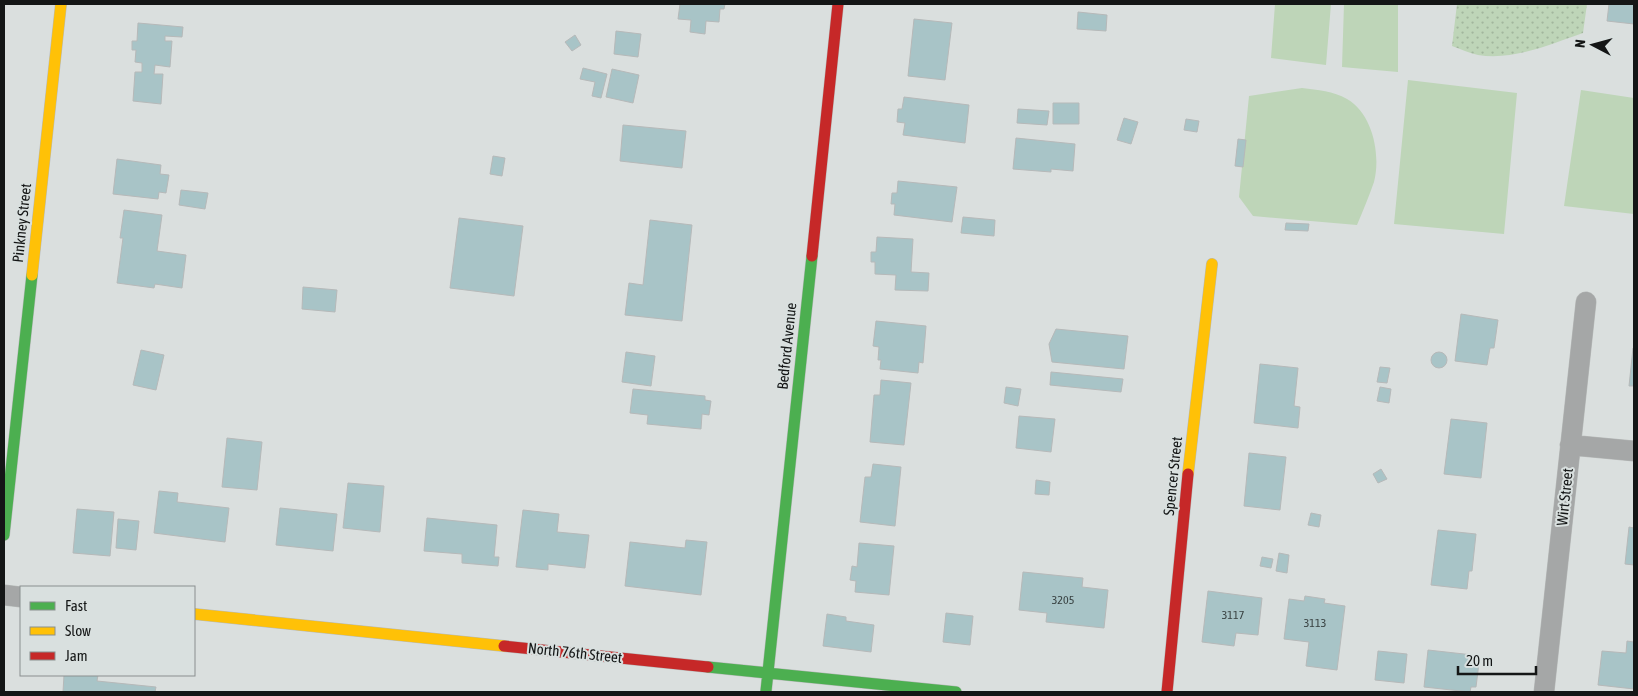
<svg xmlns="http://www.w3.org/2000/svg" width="1638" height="696" font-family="'Asap Condensed',sans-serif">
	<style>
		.green { fill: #bed5b8 }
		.park { fill: url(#park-dots) }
		.building { fill: #a8c4c7; stroke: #b6b9b9 }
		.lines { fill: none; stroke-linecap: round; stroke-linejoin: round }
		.street-casing { stroke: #b7bab9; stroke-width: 21 }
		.fast-casing { stroke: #b7bab9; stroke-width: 12 }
		.slow-casing { stroke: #b7bab9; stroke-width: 12 }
		.jam-casing { stroke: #b7bab9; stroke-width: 12 }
		.street { stroke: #a5a7a7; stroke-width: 20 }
		.fast { stroke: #4caf50; stroke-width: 11 }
		.slow { stroke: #ffc107; stroke-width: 11 }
		.jam { stroke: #c62828; stroke-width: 11 }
		.labels { text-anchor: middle; stroke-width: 4; stroke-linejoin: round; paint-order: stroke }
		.number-label { font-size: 12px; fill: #394242 }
		.street-label { font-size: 15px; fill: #141616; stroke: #d9e0df }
	</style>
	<defs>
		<pattern id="park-dots" width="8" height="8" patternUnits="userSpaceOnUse" patternTransform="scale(1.25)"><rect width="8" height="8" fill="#bed5b8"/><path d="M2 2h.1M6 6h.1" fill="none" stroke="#a2b69d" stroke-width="1.8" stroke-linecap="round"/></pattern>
	</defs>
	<rect width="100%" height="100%" fill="#dadfde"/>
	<path class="green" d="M1275 4H1331L1326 65 1271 58Z
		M1344 4H1398V72L1342 67Z
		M1408 80 1517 93 1504 234 1394 224Z
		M1302 88C1318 90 1333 91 1347 99 1373 114 1381 155 1374 182 1369 196 1363 211 1357 225L1253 216 1239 197 1249 96Z
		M1581 90 1634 98V214L1564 206Z"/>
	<path class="park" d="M1457 4H1587L1583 33C1551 44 1513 61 1478 55 1469 53 1461 49 1452 46Z"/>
	<path class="building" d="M680 4H725L724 9H720L719 22 706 21 705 34 690 32 691 20 678 19Z
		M1609 4H1634V24L1607 21Z
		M1078 12 1107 15 1106 31 1077 29Z
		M914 19 952 23 945 80 908 76Z
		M138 23 183 27 182 37 165 36V41H172L170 67 155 65 154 74H163L161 104 133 101 135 72H142V63L135 62 136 50H132V41H137Z
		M616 31 641 34 638 57 614 54Z
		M575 35 581 45 572 51 565 42Z
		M583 68 607 74 601 98 592 96 595 82 580 79Z
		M612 69 639 75 633 103 606 97Z
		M904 97 969 105 965 143 903 135 905 123 897 122 898 109H902Z
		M1053 103H1079V124H1053Z
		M1018 109 1049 111 1047 125 1017 123Z
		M1124 118 1138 122 1131 144 1117 140Z
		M1186 119 1199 121 1197 132 1184 130Z
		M623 125 686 131 682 168 620 161Z
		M1016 138 1075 144 1073 171 1051 169V172L1013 169Z
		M1238 139 1246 140 1243 167 1235 166Z
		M493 156 505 158 502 176 490 174Z
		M117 159 161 165 160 174 169 175 166 193 159 192 158 199 113 194Z
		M898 181 957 187 952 222 894 215 895 204H891L892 193H897Z
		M181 190 208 193 205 209 179 205Z
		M124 210 162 215 157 251 186 255 182 288 155 284 154 288 117 283 123 238H120Z
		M963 217 995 220 994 236 961 233Z
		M459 218 523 226 514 296 450 288Z
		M650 220 692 225 682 321 625 315 629 283 643 285Z
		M1286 223 1309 224 1308 231 1285 230Z
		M877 237 913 239 911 272 929 273 928 291 895 290 896 275 875 274V262H871V252H876Z
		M303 287 337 290 335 312 302 309Z
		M1461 314 1498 320 1494 348H1490L1487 365 1455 361Z
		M876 321 926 326 923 363 919 362 918 373 880 369 881 360H878L879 347 873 346Z
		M1056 329 1128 336 1124 369 1052 362 1049 344Z
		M1633 348H1634V386H1629Z
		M141 350 164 355 156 390 133 385Z
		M1431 360a8 8 0 1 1 16 0a8 8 0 1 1-16 0Z
		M626 352 655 356 651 386 622 382Z
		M1260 364 1298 368 1294 406 1300 407 1298 428 1254 423Z
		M1380 367 1390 368 1387 383 1377 382Z
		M1051 372 1123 379 1121 392 1050 385Z
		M881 380 911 383 904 445 870 442 874 395H880Z
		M1006 387 1021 389 1018 406 1004 403Z
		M1380 387 1391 389 1389 403 1377 401Z
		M633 389 705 396V400L711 401 709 415 702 414 701 429 647 424 648 415 630 413Z
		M1019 416 1055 419 1051 452 1016 448Z
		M1451 419 1487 423 1481 478 1444 474Z
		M227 438 262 442 257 490 222 487Z
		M1249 453 1286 457 1280 510 1244 506Z
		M873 464 901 467 895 526 860 522 865 477H871Z
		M1381 469 1387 479 1378 483 1373 474Z
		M1036 480 1050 482 1049 495 1035 494Z
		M348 483 384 486 380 532 343 528Z
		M159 491 178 493 177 502 229 508 225 542 154 533Z
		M280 508 337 514 333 551 276 545Z
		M77 509 114 512 110 556 73 553Z
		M523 510 559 514 557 532 589 535 585 568 548 564V570L516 567Z
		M1311 513 1321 515 1319 527 1308 525Z
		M427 518 497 525 494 557H499L498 566 462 563V554L424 551Z
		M118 519 139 521 136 550 116 548Z
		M1629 527 1634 528V565L1625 564Z
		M1438 530 1476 534 1472 571H1469L1467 589 1431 585Z
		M686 540 707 542 701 595 625 586 630 542 685 548Z
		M859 543 894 546 889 595 855 592 856 581 850 580 852 566 857 567Z
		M1279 553 1289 555 1287 573 1276 571Z
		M1262 557 1273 559 1271 568 1260 566Z
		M1023 572 1083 578 1082 587 1108 590 1104 628 1046 622 1047 613 1019 610Z
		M1208 591 1262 598 1258 635 1236 633 1234 646 1202 642Z
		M1305 596 1325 599 1324 603 1345 606 1337 670 1306 666 1309 642 1284 639 1289 599 1304 601Z
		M946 613 973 616 970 645 943 642Z
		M827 614 846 617V621L874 625 871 652 823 646Z
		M1627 641 1634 642V689L1598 685 1602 651 1626 653Z
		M1428 650 1473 655 1472 662 1479 663 1476 687H1471L1470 692 1424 687Z
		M1378 651 1407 654 1404 683 1375 680Z
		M64 675H98L97 681 156 687 155 692H63Z"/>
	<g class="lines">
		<defs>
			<path id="street" d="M1570 445 1634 451
				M4 595 21 597
				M1544 692 1586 302"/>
			<path id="fast" d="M4 535 32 275
				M708 667 956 692
				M766 691 812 256"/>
			<path id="slow" d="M32 275 61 4
				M1188 474 1212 264
				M194 614 504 646"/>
			<path id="jam" d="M812 256 838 4
				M504 646 708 667
				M1167 692 1188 474"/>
		</defs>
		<use href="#street" class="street-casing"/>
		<use href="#fast" class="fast-casing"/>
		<use href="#slow" class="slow-casing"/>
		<use href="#jam" class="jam-casing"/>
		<use href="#street" class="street"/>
		<use href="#fast" class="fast"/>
		<use href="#slow" class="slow"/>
		<use href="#jam" class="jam"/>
	</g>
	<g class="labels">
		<g class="number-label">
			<text x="1063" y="604">3205</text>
			<text x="1233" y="619">3117</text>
			<text x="1315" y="627">3113</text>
		</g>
		<g class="street-label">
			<text transform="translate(22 223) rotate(-84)" y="5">Pinkney Street</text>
			<text transform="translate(787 346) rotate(-84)" y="5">Bedford Avenue</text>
			<text transform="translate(1173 476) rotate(-84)" y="5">Spencer Street</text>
			<text transform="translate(1565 497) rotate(-84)" y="5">Wirt Street</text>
			<text transform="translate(575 653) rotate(6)" y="5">North 76th Street</text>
		</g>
	</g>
	<rect width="1638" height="696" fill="none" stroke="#141616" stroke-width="10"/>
	<rect x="20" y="586" width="175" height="90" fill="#d9e0df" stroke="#8a8f8f"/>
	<rect x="30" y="602" width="25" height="8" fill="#4caf50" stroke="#8a8f8f"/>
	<text x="65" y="611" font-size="15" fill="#141616">Fast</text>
	<rect x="30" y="627" width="25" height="8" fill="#ffc107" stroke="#8a8f8f"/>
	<text x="65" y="636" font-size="15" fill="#141616">Slow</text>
	<rect x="30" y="652" width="25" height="8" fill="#c62828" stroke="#8a8f8f"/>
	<text x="65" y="661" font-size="15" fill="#141616">Jam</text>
	<g transform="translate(1593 45) rotate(276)" stroke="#d9e0df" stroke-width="4" paint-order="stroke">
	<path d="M0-4L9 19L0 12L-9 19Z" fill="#141616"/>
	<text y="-8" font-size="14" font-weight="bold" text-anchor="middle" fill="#141616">N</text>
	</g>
	<path d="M1458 666v8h78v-8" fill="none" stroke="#141616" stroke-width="2.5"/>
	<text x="1466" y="666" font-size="15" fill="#141616" stroke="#d9e0df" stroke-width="4" paint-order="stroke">20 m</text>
</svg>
